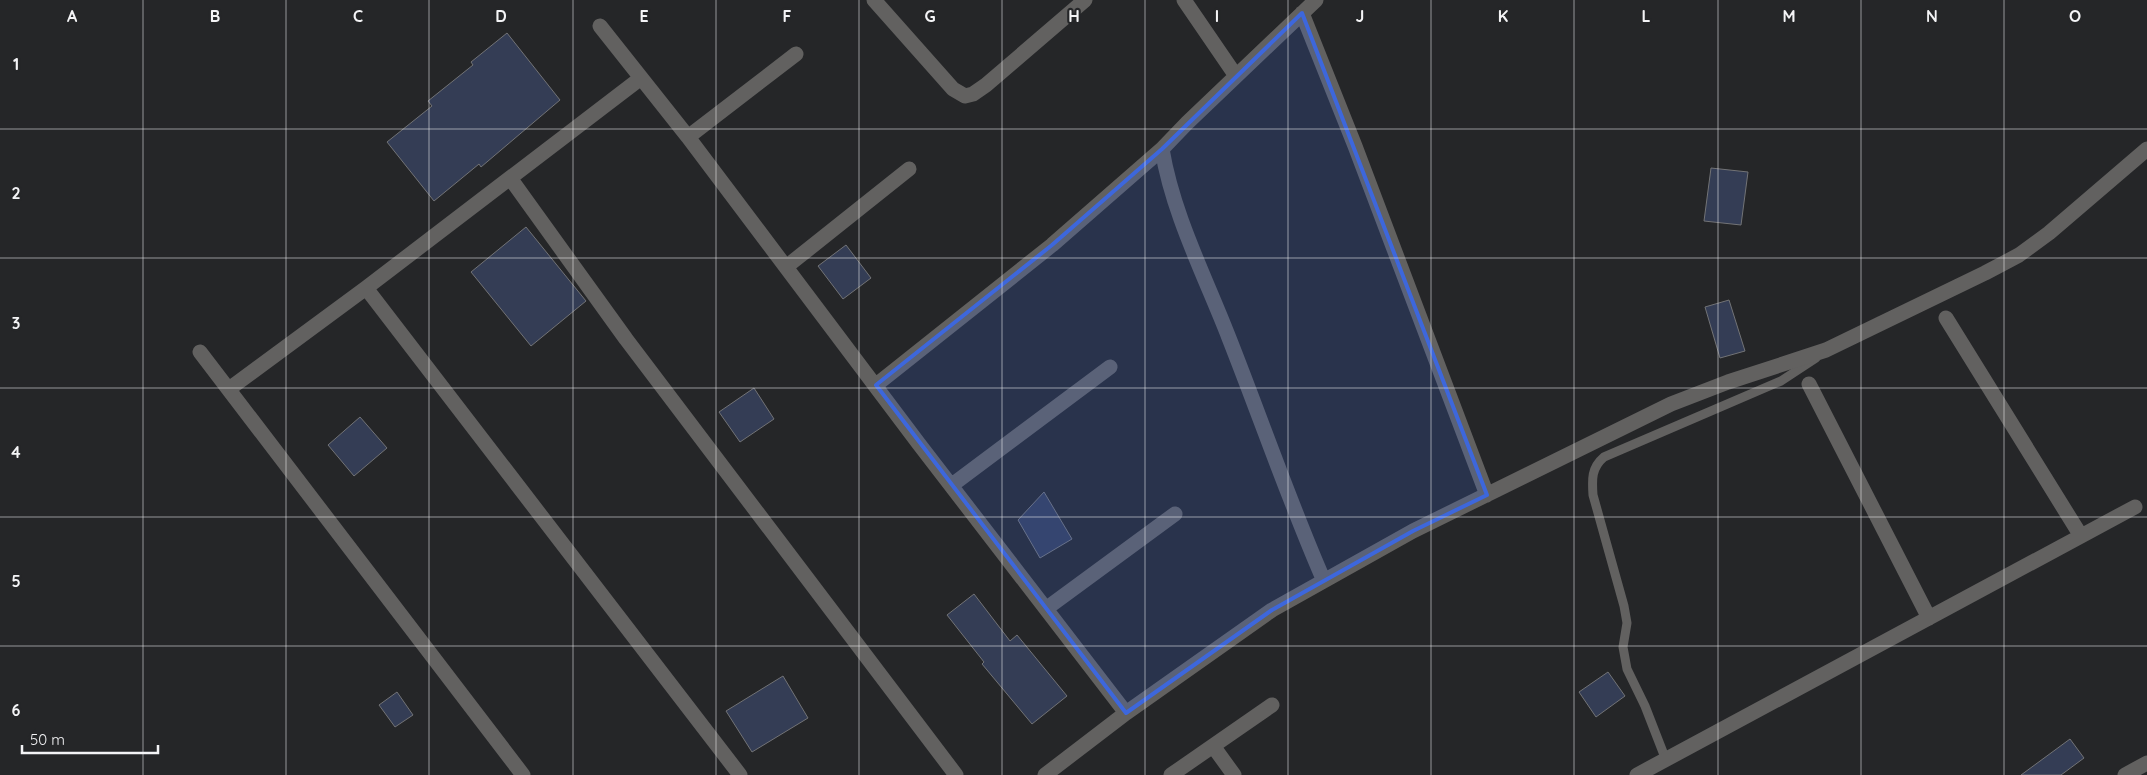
<svg xmlns="http://www.w3.org/2000/svg" width="2147" height="775" font-family="Quicksand,sans-serif">
	<style>
		.building { fill: #343d55; stroke: #727376 }
		.lines { fill: none; stroke-linecap: round; stroke-linejoin: round }
		.lane { stroke: #626160; stroke-width: 9 }
		.street { stroke: #626160; stroke-width: 15 }
		.marked { fill: #3d67dc; fill-opacity: 0.2; stroke: #3d67dc; stroke-width: 4; stroke-linejoin: round }
		.grid { fill: none; stroke: #f4f4f6; stroke-width: 1; stroke-opacity: 0.55 }
		.grid-label { font-size: 16px; text-anchor: middle; font-weight: bold; fill: #f4f4f6; stroke: #252628; stroke-width: 4.5; stroke-linejoin: round; paint-order: stroke }
	</style>
	<rect width="100%" height="100%" fill="#252628"/>
	<path class="building" d="M507 33 560 100 481 167 479 164 434 201 387 142 432 106 428 101 473 65 471 62Z
		M1711 168 1748 172 1741 225 1704 221Z
		M526 227 586 301 531 346 471 272Z
		M846 245 871 278 843 299 818 266Z
		M1729 300 1745 351 1720 358 1705 307Z
		M754 388 774 419 740 442 719 412Z
		M360 417 387 448 354 476 328 445Z
		M1044 492 1072 539 1040 558 1018 520Z
		M974 594 1010 641 1017 635 1067 696 1032 724 982 664 984 662 947 615Z
		M1608 672 1625 696 1596 717 1579 692Z
		M783 676 808 718 752 752 726 711Z
		M397 692 413 715 395 727 379 705Z
		M2070 739 2084 758 2061 775H2021Z"/>
	<g class="lines">
		<path class="lane" d="M1666 760 1645 706 1627 669 1623 647 1627 623 1624 606 1593 495C1592 480 1591 468 1604 457L1781 381 1816 358"/>
		<path class="street" d="M874 0 953 89 965 96 973 94 986 85 1085 0
			M1184 0 1236 76
			M1316 0 1187 123 1162 149C1173 215 1205 276 1229 338 1261 419 1289 501 1324 581
			M1302 13 1355 146 1487 495
			M600 26 688 137 919 444 1126 713
			M688 137 796 54
			M510 178 626 339 956 775
			M786 267 909 169
			M366 288 740 775
			M1946 318 2081 536
			M200 352 523 775
			M1809 384 1929 618
			M876 385 1052 245 1162 149
			M229 389 366 288 641 78
			M952 485 1110 367
			M1047 608 1175 514
			M1213 746 1234 775
			M1045 775 1126 713 1272 610 1413 531 1671 404 1728 382 1826 350 1985 273 2019 255 2049 233 2147 149
			M1171 775 1272 705
			M1637 775 2135 507
			M2125 775 2147 763"/>
	</g>
	<path class="marked" d="M1302 13 1487 495 1413 531 1272 610 1126 713 876 385 1052 245 1162 149Z"/>
	<path class="grid" d="M143 0V775M286 0V775M429 0V775M573 0V775M716 0V775M859 0V775M1002 0V775M1145 0V775M1288 0V775M1431 0V775M1574 0V775M1718 0V775M1861 0V775M2004 0V775M0 129H2147M0 258H2147M0 388H2147M0 517H2147M0 646H2147"/>
	<g class="grid-label">
		<text x="72" y="22">A</text>
		<text x="215" y="22">B</text>
		<text x="358" y="22">C</text>
		<text x="501" y="22">D</text>
		<text x="644" y="22">E</text>
		<text x="787" y="22">F</text>
		<text x="930" y="22">G</text>
		<text x="1074" y="22">H</text>
		<text x="1217" y="22">I</text>
		<text x="1360" y="22">J</text>
		<text x="1503" y="22">K</text>
		<text x="1646" y="22">L</text>
		<text x="1789" y="22">M</text>
		<text x="1932" y="22">N</text>
		<text x="2075" y="22">O</text>
		<text x="16" y="70">1</text>
		<text x="16" y="199">2</text>
		<text x="16" y="329">3</text>
		<text x="16" y="458">4</text>
		<text x="16" y="587">5</text>
		<text x="16" y="716">6</text>
	</g>
	<path d="M22 745v8h136v-8" fill="none" stroke="#f4f4f6" stroke-width="2.5"/>
	<text x="30" y="745" font-size="15" fill="#f4f4f6" stroke="#252628" stroke-width="4" paint-order="stroke">50 m</text>
</svg>
